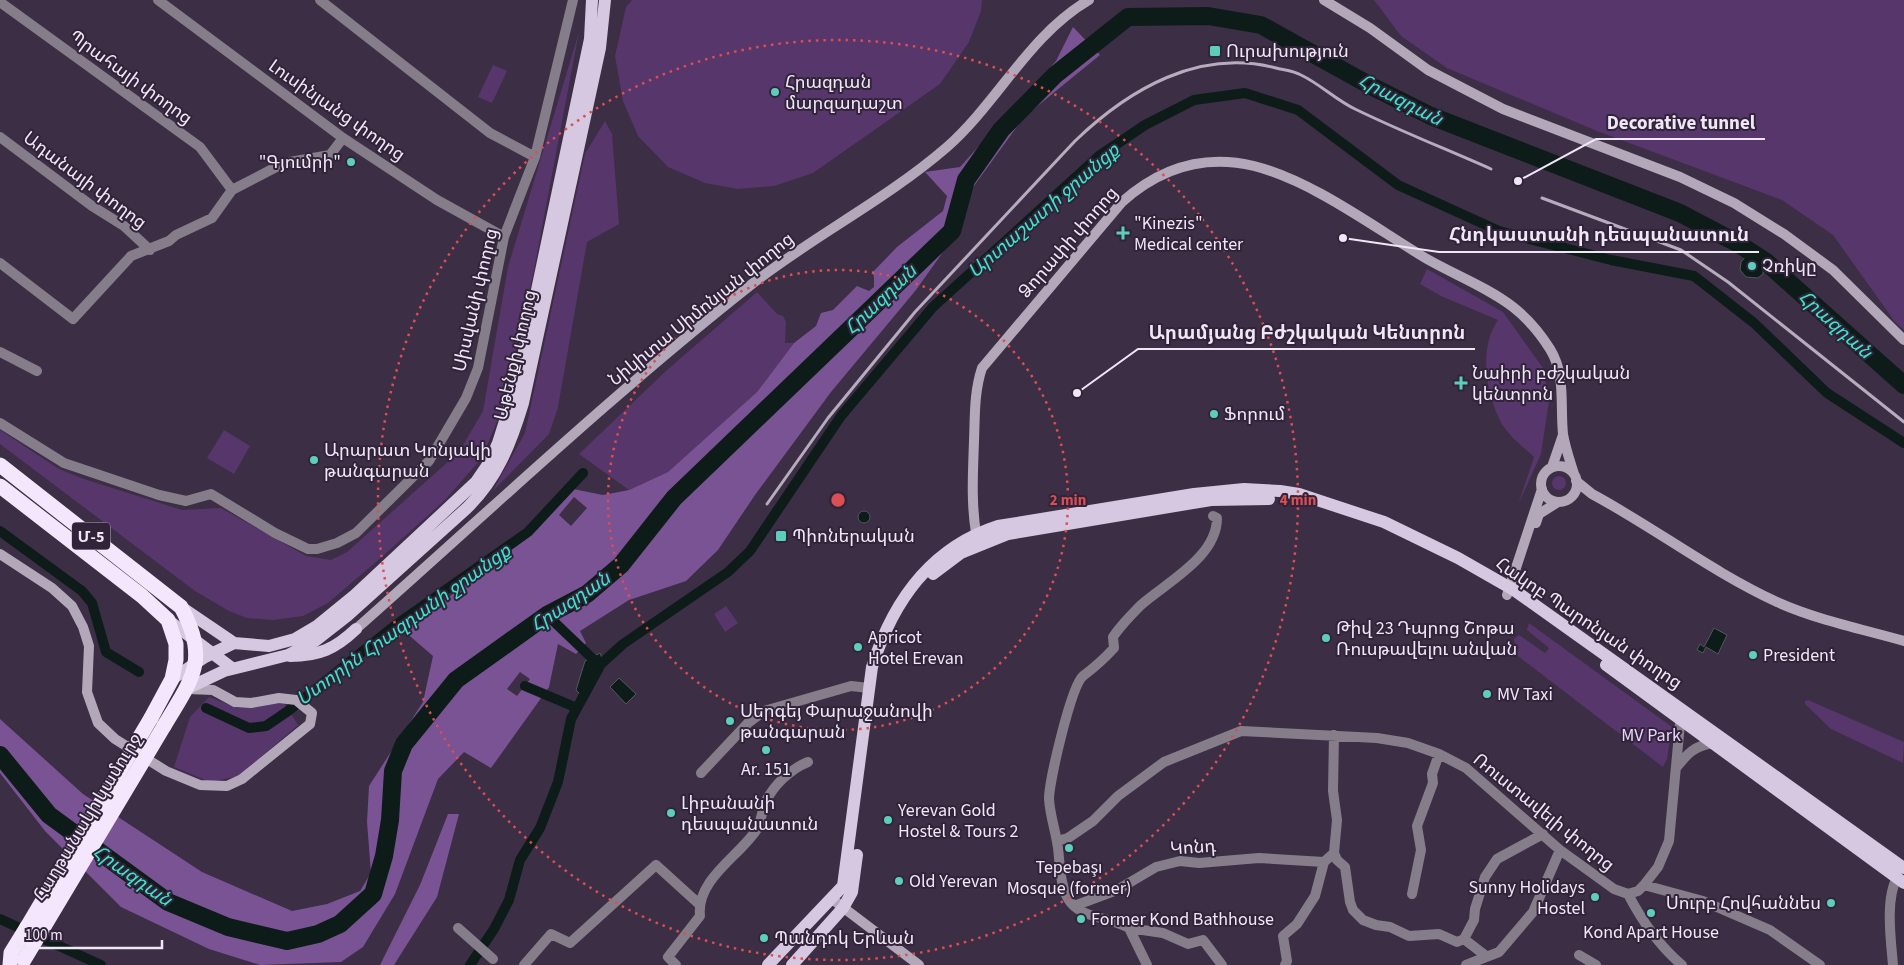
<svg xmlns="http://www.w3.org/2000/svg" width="1904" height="965" font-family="'Source Sans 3','Noto Sans Armenian',sans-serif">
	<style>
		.green { fill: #57366c }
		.forest { fill: #7a5395; fill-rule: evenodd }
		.water { fill: #0d1c19; stroke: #51595b }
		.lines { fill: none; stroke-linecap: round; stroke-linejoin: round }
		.canal { stroke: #0d1c19; stroke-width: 10 }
		.river { stroke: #0d1c19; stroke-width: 18 }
		.street { stroke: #857e8a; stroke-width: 10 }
		.secondary { stroke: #b2a8ba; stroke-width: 10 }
		.primary { stroke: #d5c8e0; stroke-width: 12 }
		.highway { stroke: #f3e6fd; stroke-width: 15 }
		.rail { stroke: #b6acbe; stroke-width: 3 }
		.highway-bridge { stroke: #f3e6fd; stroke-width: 15 }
		.ring { fill: none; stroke: #db4e51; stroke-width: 2.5; stroke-dasharray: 2.5 5 }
		.poi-dot { fill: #5dceb9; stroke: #31243a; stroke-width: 2 }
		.labels { text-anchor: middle; stroke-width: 4; stroke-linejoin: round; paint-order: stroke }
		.shield { fill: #31243a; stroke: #b6acbe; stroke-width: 1 }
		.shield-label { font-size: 16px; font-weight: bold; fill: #efe7f6 }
		.poi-label { font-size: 18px; fill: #efe7f6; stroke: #31243a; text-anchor: start }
		.street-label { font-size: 18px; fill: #efe7f6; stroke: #31243a }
		.park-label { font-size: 18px; fill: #ead5fb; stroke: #31243a }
		.water-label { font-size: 19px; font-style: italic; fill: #3ae6ca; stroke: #31243a }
		.centre { fill: #db4e51; stroke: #31243a; stroke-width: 2.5 }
		.ring-label { font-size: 15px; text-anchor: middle; font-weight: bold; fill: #db4e51; stroke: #31243a; stroke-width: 4; stroke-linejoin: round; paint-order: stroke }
		.leader { fill: none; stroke: #efe7f6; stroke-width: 2 }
		.callout-dot { fill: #efe7f6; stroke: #31243a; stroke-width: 2 }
		.callout-label { font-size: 19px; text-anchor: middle; font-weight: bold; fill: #efe7f6; stroke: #31243a; stroke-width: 4; stroke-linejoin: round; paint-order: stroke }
	</style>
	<rect width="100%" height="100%" fill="#3b2e45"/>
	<path class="green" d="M632 0H982L981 11 969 42 940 84 813 173 774 186 738 189 705 183 668 167 638 136 623 101 615 56 626 7Z
		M1374 0H1904V330L1895 322 1833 235 1782 200 1597 131 1447 68 1401 36Z
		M579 32 533 275 502 409 482 458 444 501 384 555 328 603 303 616 273 620 247 618 229 611 195 591 0 444V430L59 469 84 479 182 510 221 508 306 556 331 560 347 552 459 452 483 411 508 267Z
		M493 65 507 71 492 103 478 97Z
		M605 121 612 134 619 224 587 242 558 407 549 434 492 492 525 433 585 154Z
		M1427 269 1503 312 1543 368 1549 401 1541 454 1518 505 1534 457C1523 447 1509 436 1502 424 1486 395 1478 349 1498 320L1441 296 1420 284Z
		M757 292 777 314 783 316 786 322 785 343H794L757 392 668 472 629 490 579 454 667 370Z
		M224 430 250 446 234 474 207 458Z
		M1552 483a7 7 0 1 1 14 0a7 7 0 1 1-14 0Z
		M726 606 738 623 725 632 714 614Z
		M1529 623 1672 727 1667 759 1663 767 1514 653 1519 647 1515 644 1514 639 1519 635 1545 653 1549 648 1527 630Z
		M209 697 238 708 284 703 298 725 239 776 210 782 174 767 190 717Z
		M1808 700 1904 742 1903 763 1831 729 1805 704V701Z"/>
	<path class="forest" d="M1073 27 1100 55 1024 117 971 190 953 238 916 290 831 392 755 495 718 550 686 581 629 600 580 631 586 643 576 654 558 644 549 687 491 768 464 752 438 779 395 894 363 947 341 962 260 965 209 949 121 907 45 831 0 773V719L83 794 202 872 292 911 327 904 360 891 371 873 367 822 369 786 423 702 433 656 404 631 531 535 573 489 603 495 629 490 668 472 757 392 794 343 816 326 821 313 833 310 857 286 869 291 874 287V276L872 273 897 247 943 211 947 196 925 172 960 167 1056 61ZM574 497 587 508 571 526 559 515ZM520 672 530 679 517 696 507 689Z
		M448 814H459L437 897 394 965H380L420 885Z"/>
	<path class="water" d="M1748 254 1763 262V274L1758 278 1746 277 1740 270 1741 262Z
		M858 517a6 6 0 1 1 12 0a6 6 0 1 1-12 0Z
		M1714 628 1727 635 1718 654 1706 647 1703 653 1697 650 1700 644 1704 647Z
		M600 653 602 658 580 694 576 690 585 661Z
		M619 678 636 694 626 704 610 687Z"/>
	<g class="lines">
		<path class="canal" d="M0 531 82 591 92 603 106 652 139 672
			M547 615 594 660 590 669
			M525 686 577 708
			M206 708 249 728 266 726 288 711 397 624 528 532 583 473
			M0 919 101 965
			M470 965 494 929 509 900 520 860 540 828 558 782 571 719 601 664 623 644 728 572 750 551 841 416 933 307 1099 156 1145 125 1194 100 1245 93 1298 110 1398 185 1499 231 1611 260 1694 276 1754 323 1827 393 1904 443"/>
		<path class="river" d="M0 755 49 815 168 902 228 927 287 941 318 934 340 924 373 894 384 856 390 820 393 771 404 744 456 680 547 615 587 594 621 565 674 498 952 231 966 180 1001 130 1055 75 1128 17 1208 16 1261 25 1371 86 1431 116 1680 213 1737 243 1765 261 1904 385"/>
		<path class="street" d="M158 0 343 138 437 200 504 237
			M320 0 490 133 535 157
			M0 2 200 147 232 190
			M0 137 92 206 124 226 150 250
			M0 263 73 319 131 256 169 241 176 235 212 218 232 190 284 163 330 155 343 138
			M0 352 37 371
			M0 423 64 463 159 495 186 501 211 494 275 533 308 549H317L337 543 356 533 429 461 466 398 478 368 504 237 535 157 573 0
			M1334 735 1333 791 1337 820 1334 853 1337 860 1345 867 1350 902 1353 910 1363 920 1376 925 1390 927 1409 936 1439 934 1457 942 1464 939
			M1676 768C1687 754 1695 745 1714 743
			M701 773 748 723 764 711 851 686 869 688
			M1057 841 1068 838 1093 821 1118 796 1164 762 1241 731 1377 738 1408 743 1439 754 1466 768 1560 850 1614 889 1628 894C1642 921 1658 945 1682 965
			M1644 885 1703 901 1770 930 1820 965
			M1412 894 1421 850 1417 826 1433 783 1432 774 1439 754
			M1628 894 1638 891 1644 885 1658 867 1669 841 1681 713
			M1074 906 1117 890 1156 867 1180 861 1199 863 1259 858 1324 862 1334 853
			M458 928 493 959
			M1129 928 1163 933 1188 944 1203 940 1222 965
			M1579 955 1596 965
			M1486 956 1464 939 1474 920 1475 909 1485 877 1497 859 1543 834
			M524 965 551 934 570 943 656 865 699 904
			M676 965 668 957 700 916C696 879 740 856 757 829 761 822 762 811 765 803 773 786 790 769 808 762
			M1147 965 1129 928C1110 917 1085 919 1071 903 1060 890 1060 864 1058 848 1056 832 1050 816 1049 799 1049 782 1071 686 1083 676 1095 667 1104 659 1114 648L1113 637C1121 625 1131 615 1141 605 1167 582 1217 557 1217 518L1213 516
			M1285 965 1287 961 1283 936 1297 924 1315 896 1324 862
			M1466 965 1499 952 1533 912 1560 850
			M1893 965C1891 941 1885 899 1897 878"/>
		<path class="secondary" d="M1324 0 1370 28 1428 70 1503 109 1680 177 1734 203 1784 234 1833 270 1904 340
			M1541 484a18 18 0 1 1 36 0a18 18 0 1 1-36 0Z
			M1552 467 1563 435
			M1576 481 1592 494C1655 528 1712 572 1777 602 1817 620 1862 629 1904 641
			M1536 523 1539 514 1558 502
			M976 533C971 502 973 472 974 441 975 416 974 392 982 368L1122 202C1160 168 1204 154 1254 166 1313 181 1375 228 1427 259 1455 275 1487 287 1513 307 1527 318 1540 333 1550 349 1566 375 1560 404 1563 434 1565 447 1570 461 1574 474
			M0 554 52 588 72 606 83 627 89 646 87 692 98 723 115 739 166 771 200 785 227 786 242 779 310 724 312 713 296 700 279 698 251 703 235 702 213 690 188 689
			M1507 595 1542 489
			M356 629C487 513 615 392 752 284 815 235 887 199 947 147 998 102 1029 35 1089 0
			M832 899 919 965"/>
		<path class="primary" d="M933 574 961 553 1008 534 1211 500 1269 499
			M181 607 234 643 269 646 295 639 317 626 355 595 476 482 489 463 498 443 518 380 590 39 592 0
			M168 620 232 668
			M290 656C319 656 335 649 356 629
			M1606 665 1904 883
			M172 679 205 657 234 643
			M186 689 224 671 288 655 315 641 347 616 467 508C497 479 511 443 523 403L600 48 605 0
			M768 965 843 886 872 667C893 601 930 548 998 526L1194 494 1244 489 1280 491 1299 494 1384 522 1458 558 1514 590 1904 868
			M792 965 843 908 852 892 857 855"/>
		<path class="highway" d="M0 465 181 607C210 660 192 679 164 726
			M0 486 142 596 168 620 176 644V660L172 679 151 718
			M10 965 11 953 27 927"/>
		<path class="rail" d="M1542 198 1681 250 1728 282 1904 422
			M767 504 828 418 915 312 1075 141C1129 89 1199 48 1276 68 1284 70 1294 71 1301 75 1320 84 1336 100 1355 109 1400 131 1446 149 1491 169"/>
		<path class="highway-bridge" d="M27 927 151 718
			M24 960 164 726"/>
	</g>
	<g class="ring">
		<circle cx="838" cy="500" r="230"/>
		<circle cx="838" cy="500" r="460"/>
	</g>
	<g class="poi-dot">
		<rect x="1209" y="45" width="12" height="12" rx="2.5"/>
		<circle cx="775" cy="92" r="5"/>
		<circle cx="351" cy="162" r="5"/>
		<path d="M1120.5 225.5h5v5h5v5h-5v5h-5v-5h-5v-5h5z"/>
		<circle cx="1752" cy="266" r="5"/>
		<path d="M1458.5 375.5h5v5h5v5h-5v5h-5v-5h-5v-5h5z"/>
		<circle cx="1214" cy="414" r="5"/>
		<circle cx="314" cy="460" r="5"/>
		<rect x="775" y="530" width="12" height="12" rx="2.5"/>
		<circle cx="1326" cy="638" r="5"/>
		<circle cx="858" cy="647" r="5"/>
		<circle cx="1753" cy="655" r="5"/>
		<circle cx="1487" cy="694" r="5"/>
		<circle cx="730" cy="721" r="5"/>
		<circle cx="766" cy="750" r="5"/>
		<circle cx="671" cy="813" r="5"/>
		<circle cx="888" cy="820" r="5"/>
		<circle cx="1069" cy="848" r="5"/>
		<circle cx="899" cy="881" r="5"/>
		<circle cx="1595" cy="897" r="5"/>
		<circle cx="1831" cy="903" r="5"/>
		<circle cx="1651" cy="913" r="5"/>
		<circle cx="1081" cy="919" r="5"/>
		<circle cx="764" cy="938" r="5"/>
	</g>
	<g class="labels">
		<rect class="shield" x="72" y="522.5" width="38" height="27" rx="4"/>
		<g class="shield-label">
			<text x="91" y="542">Մ-5</text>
		</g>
		<g class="poi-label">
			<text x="1226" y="57">Ուրախություն</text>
			<text x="785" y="88">Հրազդան<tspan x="785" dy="21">մարզադաշտ</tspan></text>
			<text x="341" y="168" text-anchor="end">"Գյումրի"</text>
			<text x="1134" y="229">"Kinezis"<tspan x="1134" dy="21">Medical center</tspan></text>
			<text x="1762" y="272">Չռիկը</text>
			<text x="1472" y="379">Նաիրի բժշկական<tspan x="1472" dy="21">կենտրոն</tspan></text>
			<text x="1224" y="420">Ֆորում</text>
			<text x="324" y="456">Արարատ Կոնյակի<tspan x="324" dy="21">թանգարան</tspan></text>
			<text x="792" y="542">Պիոներական</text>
			<text x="1336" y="634">Թիվ 23 Դպրոց Շոթա<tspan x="1336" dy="21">Ռուսթավելու անվան</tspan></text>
			<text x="868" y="643">Apricot<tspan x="868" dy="21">Hotel Erevan</tspan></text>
			<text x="1763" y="661">President</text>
			<text x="1497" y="700">MV Taxi</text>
			<text x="740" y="717">Սերգեյ Փարաջանովի<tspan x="740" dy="21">թանգարան</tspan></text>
			<text x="766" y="775" text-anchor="middle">Ar. 151</text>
			<text x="681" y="809">Լիբանանի<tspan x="681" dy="21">դեսպանատուն</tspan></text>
			<text x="898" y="816">Yerevan Gold<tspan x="898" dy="21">Hostel &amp; Tours 2</tspan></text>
			<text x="1069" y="873" text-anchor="middle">Tepebaşı<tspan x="1069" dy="21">Mosque (former)</tspan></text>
			<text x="909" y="887">Old Yerevan</text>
			<text x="1585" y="893" text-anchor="end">Sunny Holidays<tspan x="1585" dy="21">Hostel</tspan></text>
			<text x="1821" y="909" text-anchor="end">Սուրբ Հովհաննես</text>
			<text x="1091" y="925">Former Kond Bathhouse</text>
			<text x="1651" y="938" text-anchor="middle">Kond Apart House</text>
			<text x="774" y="944">Պանդոկ Երևան</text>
		</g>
		<g class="street-label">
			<text transform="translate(131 77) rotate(36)" y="6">Պրահայի փողոց</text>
			<text transform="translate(337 110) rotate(35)" y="6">Լուսինյանց փողոց</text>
			<text transform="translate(85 180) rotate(37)" y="6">Ադանայի փողոց</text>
			<text transform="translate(1068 242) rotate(-49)" y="6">Ձորափի փողոց</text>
			<text transform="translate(475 300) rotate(-77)" y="6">Սիսվանի փողոց</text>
			<text transform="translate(701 309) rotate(-39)" y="6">Նիկիտա Սիմոնյան փողոց</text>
			<text transform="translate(515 355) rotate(-77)" y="6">Աթենքի փողոց</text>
			<text transform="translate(1589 623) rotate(34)" y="6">Հակոբ Պարոնյան փողոց</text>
			<text transform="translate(1544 812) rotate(39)" y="6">Ռուստավելի փողոց</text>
			<text transform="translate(87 817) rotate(-59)" y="6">Հաղթանակի կամուրջ</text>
			<text transform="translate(1193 847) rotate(-4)" y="6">Կոնդ</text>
		</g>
		<g class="park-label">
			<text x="1651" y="741">MV Park</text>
		</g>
		<g class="water-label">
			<text transform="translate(1401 99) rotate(27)" y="7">Հրազդան</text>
			<text transform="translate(1043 210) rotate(-41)" y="7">Արտաշատի ջրանցք</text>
			<text transform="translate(880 299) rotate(-44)" y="7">Հրազդան</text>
			<text transform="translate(1836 324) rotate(42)" y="7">Հրազդան</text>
			<text transform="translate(570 601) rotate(-34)" y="7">Հրազդան</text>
			<text transform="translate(403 624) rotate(-36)" y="7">Ստորին Հրազդանի ջրանցք</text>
			<text transform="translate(133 875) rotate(35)" y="7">Հրազդան</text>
		</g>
	</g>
	<circle cx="838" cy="500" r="8" class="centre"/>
	<g class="ring-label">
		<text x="1068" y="505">2 min</text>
		<text x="1298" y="505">4 min</text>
	</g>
	<path class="leader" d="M1518 181L1596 139H1765M1343 238L1439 252H1759M1077 393L1138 349H1475"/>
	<g class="callout-dot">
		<circle cx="1518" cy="181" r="5"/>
		<circle cx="1343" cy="238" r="5"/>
		<circle cx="1077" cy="393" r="5"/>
	</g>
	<g class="callout-label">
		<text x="1681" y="129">Decorative tunnel</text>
		<text x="1599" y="241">Հնդկաստանի դեսպանատուն</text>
		<text x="1307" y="339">Արամյանց Բժշկական Կենտրոն</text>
	</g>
	<path d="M18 940v8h144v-8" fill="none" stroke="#efe7f6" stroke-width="2.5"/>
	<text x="25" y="940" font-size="15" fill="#efe7f6" stroke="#31243a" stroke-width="4" paint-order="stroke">100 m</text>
</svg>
